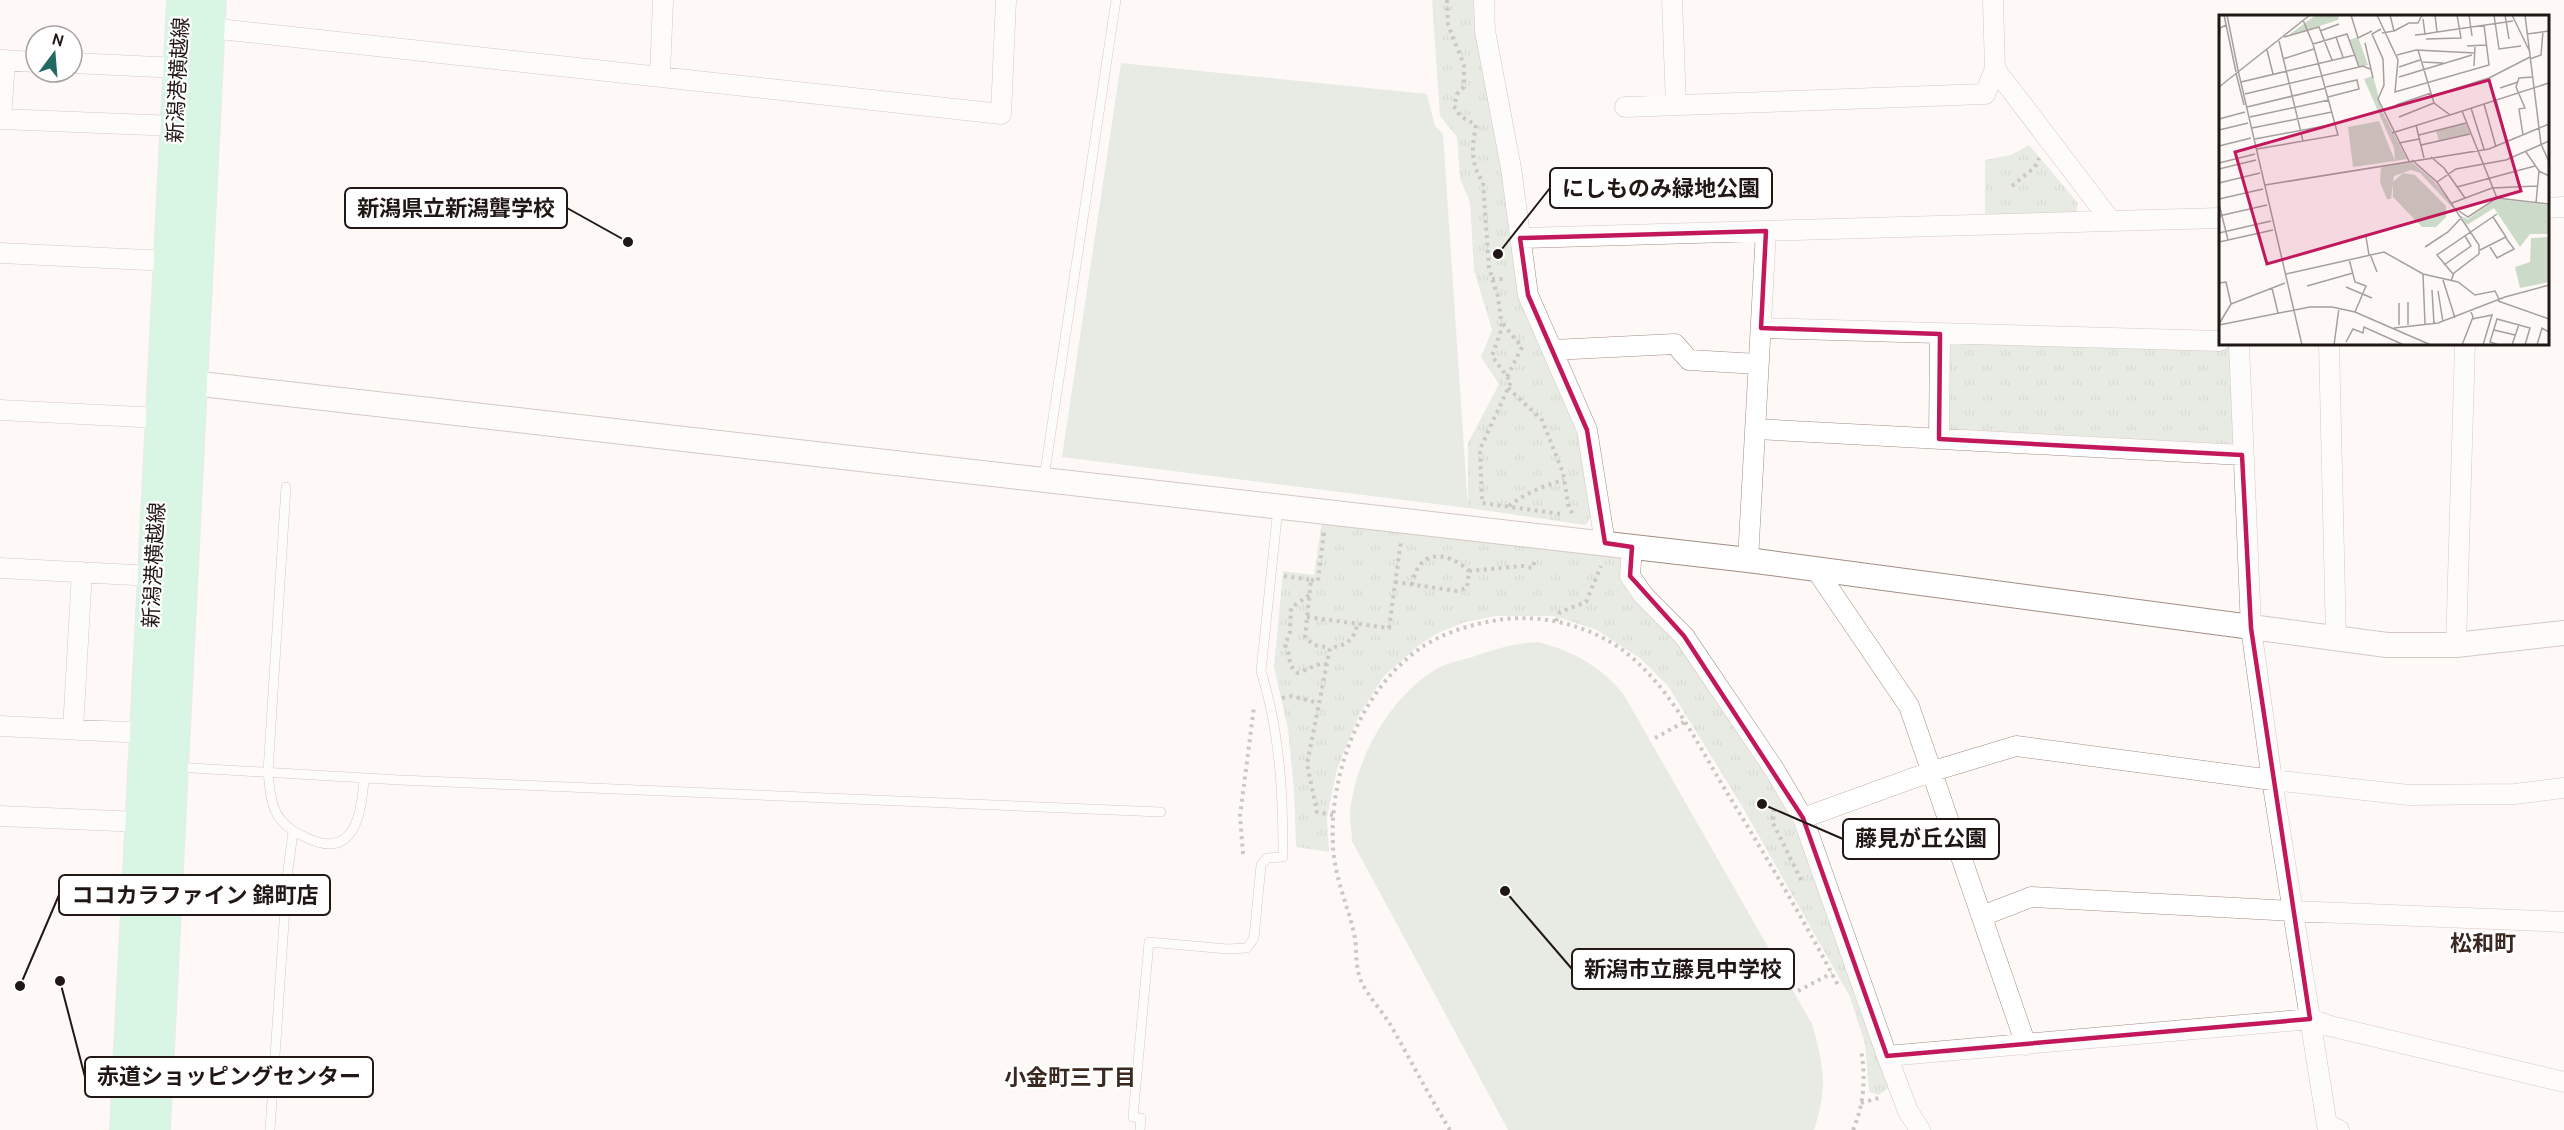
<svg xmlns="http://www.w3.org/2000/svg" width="2564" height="1130" font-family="Cabin,'Noto Sans JP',sans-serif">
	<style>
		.grass { fill: #ccdac9 }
		.park { fill: url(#park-tufts) }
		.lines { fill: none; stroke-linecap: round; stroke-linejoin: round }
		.service-casing { stroke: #a38c83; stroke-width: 10 }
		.minor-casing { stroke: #a38c83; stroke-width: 21 }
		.tertiary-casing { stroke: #a38c83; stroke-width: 26 }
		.primary-casing { stroke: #d7d5d5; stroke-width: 32 }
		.path { stroke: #918b88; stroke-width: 4; stroke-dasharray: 3 4.5; stroke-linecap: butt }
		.service { stroke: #fff; stroke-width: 9 }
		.minor { stroke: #fff; stroke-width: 20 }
		.tertiary { stroke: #fff; stroke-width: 24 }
		.primary { stroke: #acf2cb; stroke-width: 30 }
		.marked { fill: none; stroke: #c2185b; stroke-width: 4.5; stroke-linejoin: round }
		.labels { text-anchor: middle; stroke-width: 4.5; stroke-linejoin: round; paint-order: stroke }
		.street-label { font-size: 21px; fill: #211815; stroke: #fff }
		.neighbourhood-label { font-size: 22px; font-weight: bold; fill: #3a2821; stroke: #fff }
		.inset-road { fill: none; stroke: #a69f9d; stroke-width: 1.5 }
		.view { fill: #c2185b; fill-opacity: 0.15; stroke: #c2185b; stroke-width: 3 }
		.inset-edge { fill: none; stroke: #211815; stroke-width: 3 }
		.leader { fill: none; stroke: #211815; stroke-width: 2 }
		.callout-dot { fill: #211815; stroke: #fff; stroke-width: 2 }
		.callout { fill: #fff; stroke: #211815; stroke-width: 2 }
		.callout-label { font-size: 22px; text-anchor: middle; font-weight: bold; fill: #211815 }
	</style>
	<defs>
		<pattern id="park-tufts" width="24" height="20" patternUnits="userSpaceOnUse" patternTransform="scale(1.5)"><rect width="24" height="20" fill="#ccdac9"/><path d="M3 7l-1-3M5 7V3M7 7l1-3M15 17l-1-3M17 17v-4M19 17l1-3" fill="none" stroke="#afbaac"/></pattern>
	</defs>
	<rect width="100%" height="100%" fill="#fef9f7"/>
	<path class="grass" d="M1121 63 1427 94 1435 126 1443 134 1468 508 1062 457Z
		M1539 642C1574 652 1601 666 1624 695L1812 1024C1824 1066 1828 1087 1814 1130H1508L1352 841C1352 832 1350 822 1350 813 1355 760 1388 700 1433 671 1445 663 1459 661 1472 657 1496 649 1514 643 1539 642Z"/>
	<path class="park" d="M1432 0H1484L1528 295 1587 430 1598 502 1586 525 1468 508V443L1499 384 1481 357 1492 330 1474 270 1470 202 1460 179 1457 137 1440 116Z
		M2029 145 2078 203 2076 213 1985 216V160L2011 155Z
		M1940 334 2239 344 2242 455 1939 439Z
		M1322 521 1606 551 1624 561 1628 593 1677 640 1783 799 1809 861 1891 1086 1879 1095 1869 1092 1865 1044 1850 997 1743 808 1668 686 1641 659 1597 630 1554 616H1496L1465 622 1438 633 1418 646 1384 676 1359 715 1337 769 1327 818 1329 852 1296 847 1294 790 1288 729 1274 667 1283 571 1314 575Z"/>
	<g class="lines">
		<defs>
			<path id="service" d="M1044 478 1116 0
				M286 487 268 772C270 788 270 807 281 820 288 829 298 834 307 838 355 861 362 812 364 778
				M175 767 400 780 1161 812
				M270 1130 287 878 293 832
				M1140 1130 1141 1118 1133 1117 1149 942 1227 949 1247 948 1254 938 1261 865 1267 858 1283 857C1283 793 1280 732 1261 671L1278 508"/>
			<path id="minor" d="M1484 0 1485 31 1511 168 1528 295 1587 430 1605 543
				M1672 0 1676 105
				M210 28 1001 114 1006 0
				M0 60 36 62
				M72 63 179 68
				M660 76 663 0
				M1625 107 1985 94 1995 69
				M0 119 176 126
				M1 119 5 60
				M2548 208 2564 207
				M2111 221 2220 218
				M1520 238 2111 221 1995 69 1993 0
				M0 253 169 261
				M1761 328 2220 341
				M2239 344 2251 628 2272 780 2327 1125 2339 1130
				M2329 344 2336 638
				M1552 350 1675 344 1689 360 1758 364
				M0 410 161 418
				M1756 429 2242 455
				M1939 439 1940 334
				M1632 547 1630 576 1644 596 1684 636 1774 769 1803 818 1887 1056 1908 1111 1920 1130
				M1748 560 1766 231
				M0 568 153 576
				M1815 568 1909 706 2026 1045
				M2456 645 2465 344
				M0 726 145 733
				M73 729 82 572
				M0 816 141 822
				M1803 818 1930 772 2016 746 2272 780 2409 795 2515 794 2564 788
				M1982 916 2031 897 2292 911 2564 922
				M1887 1056 2310 1019 2330 1026 2564 1082"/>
			<path id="tertiary" d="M192 383 1748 560 2387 645H2456L2564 633"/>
			<path id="primary" d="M125 1130 182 0
				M155 1130 211 0"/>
		</defs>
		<use href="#service" class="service-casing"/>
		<use href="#minor" class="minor-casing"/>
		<use href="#tertiary" class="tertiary-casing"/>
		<use href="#primary" class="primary-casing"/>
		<path class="path" d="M1447 0 1448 25 1464 65V87L1457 94 1454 106 1460 116 1476 125C1472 146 1470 164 1483 182L1489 268 1498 297 1502 328 1492 356 1511 382 1480 449 1482 503 1561 514
			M2012 186 2035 167 2039 158
			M1492 279H1506
			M1503 324 1522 347 1507 377
			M1508 388 1542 420 1563 473 1569 509 1574 515
			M1509 506C1524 494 1545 485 1564 480
			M1284 576 1311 580 1305 637 1314 645 1330 648
			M1311 580 1318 581 1324 532
			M1395 582 1457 591 1467 588 1469 571 1522 566 1533 568 1535 558
			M1412 585C1418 549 1446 550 1469 571
			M1309 595 1291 608 1290 632 1285 645C1292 656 1286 665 1298 673L1322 663 1328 665
			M1307 617 1389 628 1401 541
			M1556 621 1560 612 1586 602 1601 566
			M1282 698 1292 696 1318 703
			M1655 738 1684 722
			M1774 809 1772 821 1803 884
			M1333 815 1317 812 1307 764 1330 648C1345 646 1355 640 1357 624
			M1243 854 1240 816 1254 707
			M1798 991 1832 973
			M1861 1103 1882 1097
			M1450 1130C1429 1096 1410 1059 1390 1024 1381 1010 1368 996 1361 981 1354 964 1358 946 1353 929 1346 901 1334 875 1333 845 1329 773 1361 689 1422 647 1445 632 1472 624 1498 620 1543 613 1593 626 1629 655 1673 692 1697 743 1726 791 1765 855 1804 920 1839 987
			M1853 1130C1864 1105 1866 1077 1861 1050"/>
		<use href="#service" class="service"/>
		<use href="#minor" class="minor"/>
		<use href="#tertiary" class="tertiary"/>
		<use href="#primary" class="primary"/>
	</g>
	<path d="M0 0H2564V1130H0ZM1766 231 1761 328 1940 334 1939 439 2242 455 2251 628 2310 1019 1887 1056 1803 818 1684 636 1630 576 1632 547 1605 543 1587 430 1528 295 1520 238Z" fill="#fef9f7" fill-opacity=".55" fill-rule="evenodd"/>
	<path class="marked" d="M1766 231 1761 328 1940 334 1939 439 2242 455 2251 628 2310 1019 1887 1056 1803 818 1684 636 1630 576 1632 547 1605 543 1587 430 1528 295 1520 238Z"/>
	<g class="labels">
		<g class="street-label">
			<text transform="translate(178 80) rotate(-87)" y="7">新潟港横越線</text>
			<text transform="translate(154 565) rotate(-87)" y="7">新潟港横越線</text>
		</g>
		<g class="neighbourhood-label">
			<text x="2483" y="951">松和町</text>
			<text x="1070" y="1085">小金町三丁目</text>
		</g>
	</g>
	<g transform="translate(2219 15)">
		<rect width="330" height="330" fill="#fef9f7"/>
		<path d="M160 106 176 146 134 152 129 112ZM184 158 196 160 227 191V202L217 212H203L174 182V167ZM330 222V267L301 273 296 252 311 247 312 223Z" fill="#ccdac9"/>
		<path d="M139 22 149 50 140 52 130 25ZM154 61 164 98 188 144 176 146 175 133 145 64ZM247 108 251 119 220 126 217 116ZM193 147 215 166 234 191 233 192 201 158 192 155 175 161 172 184H168L161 167 162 152ZM278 184 330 190V219H311L301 232 275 193 248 210 242 201 249 204Z" fill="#ccdac9"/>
		<path d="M97 0H120L119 5 67 22Z" fill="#ccdac9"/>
		<path class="inset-road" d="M5 0 17 57M8 0 19 55M132 0 139 23 153 16M158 0 179 45 176 77 270 50 265 10M250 0 253 21M275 0 280 34 302 31M286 0 290 24M293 0 311 37M306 0 322 129 330 147M84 5 94 29 128 19 140 52M162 14 153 19 164 44 165 70 159 84 190 146M101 16 120 9M175 16 190 8H199L203 0M218 17 294 6M163 18 175 16 171 0M206 19 218 17 216 0M308 19 330 16M196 20 206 19 204 4M65 22 100 12 113 45M117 22 124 42M207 24 242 23 238 0M60 26 84 126M146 28 154 63M0 29 1 13 7 10M248 31 267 30M48 35 54 59M178 40 197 35 256 38M64 44 95 34M311 44 322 40 324 16M202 47 224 48M255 51 256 32M180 52 201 45M19 55 83 330M17 58 25 90M180 62 253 40M22 67 136 40M0 72 91 0M107 72 138 65 140 74 109 82M281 73 299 67M26 79 144 51 151 54M213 81 270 63 311 42M277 85 288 126M265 89 277 132M177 90 212 78M28 92 107 73M252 93 265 134M243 96 278 183 330 189M231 100 330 68M31 102 110 85M180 102 215 88M0 104 26 97M197 110 205 143M33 113 113 97M0 115 29 108M173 118 231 100 215 88 199 35M200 120 247 108M304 120 300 94 306 93 297 72 300 63 314 62M36 124 116 109M180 128 200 124M202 130 251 119M0 131 32 123M38 134 119 120 94 29M307 137 320 156 330 161M212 142 225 153 246 183M193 145 218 167 260 230V239L235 258 232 266M0 148 36 139M0 154 37 145M218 167 237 154 287 145 330 126M0 168 41 158M46 170 270 134 330 109M238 172 316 151M0 184 44 174M233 188 273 173 318 171M317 188 320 156M0 189 9 225M240 196 249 202 278 183M0 201 48 190M0 218 52 206M147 222 150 240M0 227 54 215M211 229 206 232 229 217 243 202M271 232 278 243 295 234 287 223M261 235 287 222 274 202M151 239 158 257M130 244 136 267 147 271 136 297M225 250 252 231 246 221M67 259 165 237 204 259 239 267 256 280 276 276 280 284M204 259 206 309M234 259 218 240 278 199M224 265 236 303M0 268 7 267 12 289 0 309M88 271 134 258M127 272 153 283M53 273 59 298M213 275 215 309M219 276 224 307M279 286 330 304M189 287V310M12 289 66 268M253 304 273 300 264 330M0 310 91 292H113L136 297 212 330M180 310V288M175 313 219 308 286 282 330 270M275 315 296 320M127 327 134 314 144 318 145 312 185 330M115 330 120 293M243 330 254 302 252 297M280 330 271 327 278 304 311 313 306 330M293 330 300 309M318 330 323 313 330 317"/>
		<path class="view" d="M270 65 302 176 48 249 16 137Z"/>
		<rect width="330" height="330" class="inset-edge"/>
	</g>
	<path class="leader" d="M1498 254L1550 188M628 242L567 208M1762 804L1843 839M20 986L59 895M1505 891L1572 969M60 981L85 1077"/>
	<g class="callout-dot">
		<circle cx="1498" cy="254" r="6"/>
		<circle cx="628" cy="242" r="6"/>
		<circle cx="1762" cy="804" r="6"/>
		<circle cx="20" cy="986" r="6"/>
		<circle cx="1505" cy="891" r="6"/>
		<circle cx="60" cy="981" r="6"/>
	</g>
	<g class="callout">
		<rect x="1550" y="168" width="222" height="40" rx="6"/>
		<rect x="345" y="188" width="222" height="40" rx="6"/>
		<rect x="1843" y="819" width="156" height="40" rx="6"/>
		<rect x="59" y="875" width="271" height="40" rx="6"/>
		<rect x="1572" y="949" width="222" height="40" rx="6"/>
		<rect x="85" y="1057" width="288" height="40" rx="6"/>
	</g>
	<g class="callout-label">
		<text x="1661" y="196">にしものみ緑地公園</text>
		<text x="456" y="216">新潟県立新潟聾学校</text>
		<text x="1921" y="846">藤見が丘公園</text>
		<text x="195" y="903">ココカラファイン 錦町店</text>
		<text x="1683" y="977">新潟市立藤見中学校</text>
		<text x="229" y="1084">赤道ショッピングセンター</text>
	</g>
	<g transform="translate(54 54) rotate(16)"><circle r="28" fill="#ffffff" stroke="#a6a3a1" stroke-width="1.5"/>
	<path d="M0-4.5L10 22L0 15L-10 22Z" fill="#216a63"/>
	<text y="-9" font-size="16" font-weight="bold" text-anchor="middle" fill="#211815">N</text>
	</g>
</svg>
